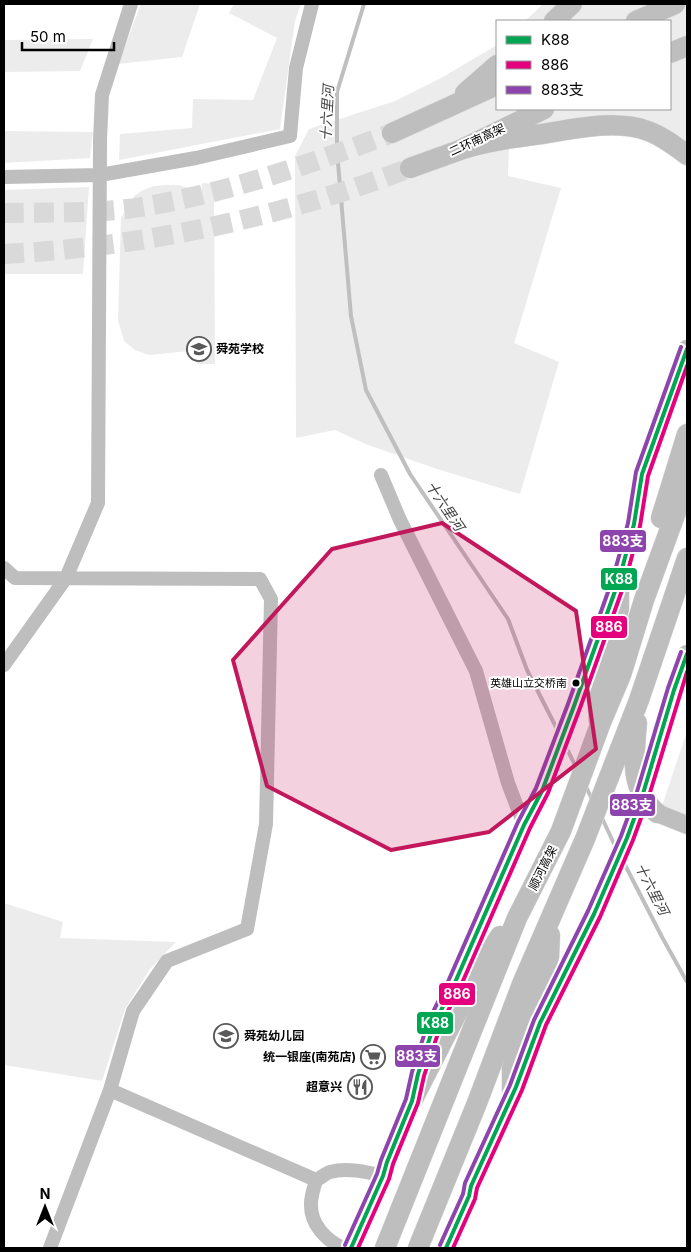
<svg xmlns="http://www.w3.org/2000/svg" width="691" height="1252" font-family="Inter,'Noto Sans SC',sans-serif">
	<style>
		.green { fill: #ececec }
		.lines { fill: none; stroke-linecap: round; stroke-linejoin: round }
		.stream { stroke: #bfbfbf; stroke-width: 4 }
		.highway-tunnel { stroke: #d9d9d9; stroke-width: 20; stroke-dasharray: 20 10; stroke-linecap: butt }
		.major-casing { stroke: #dbdbdb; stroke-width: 19 }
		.highway-casing { stroke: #dbdbdb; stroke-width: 21 }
		.minor { stroke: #bebebe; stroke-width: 14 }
		.major { stroke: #bebebe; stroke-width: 18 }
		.highway { stroke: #bebebe; stroke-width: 20 }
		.bus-1-casing { stroke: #fff; stroke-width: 8 }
		.bus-2-casing { stroke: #fff; stroke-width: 8 }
		.bus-3-casing { stroke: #fff; stroke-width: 8 }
		.bus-1 { stroke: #00a651; stroke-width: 4 }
		.bus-2 { stroke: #e5007d; stroke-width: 4 }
		.bus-3 { stroke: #8e44ad; stroke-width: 4 }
		.marked { fill: #c2185b; fill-opacity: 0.2; stroke: #c2185b; stroke-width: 4; stroke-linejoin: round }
		.bus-dot { fill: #000; stroke: #fff; stroke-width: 2 }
		.labels { text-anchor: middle; stroke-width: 4; stroke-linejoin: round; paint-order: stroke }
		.bus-label { font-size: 11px; fill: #000; stroke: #fff; text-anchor: end }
		.street-label { font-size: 12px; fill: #000; stroke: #fff }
		.poi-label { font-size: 12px; font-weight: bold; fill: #000; stroke: #fff; text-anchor: start }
		.water-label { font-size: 14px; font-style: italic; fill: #444; stroke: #fff }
		.line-badge { stroke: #fff; stroke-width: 2 }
		.badge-label { font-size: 14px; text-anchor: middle; font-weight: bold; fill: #fff }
	</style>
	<rect width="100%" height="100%" fill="#fff"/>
	<path class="green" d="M141 4H200L182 57 118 64Z
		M234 4H301L295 21 280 129 119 160 120 134 192 128 193 99 253 100 277 38 229 13Z
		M543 4H687V160L645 138 576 125 509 145 508 176 561 188 514 343 559 362 520 494 437 469 368 445 335 430 296 438 295 156 309 129 395 101 441 78 497 45V109H670V21H525Z
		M93 39 80 71 4 72V40Z
		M4 131 93 132 90 158 4 163Z
		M202 183 214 184 215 364H197L198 342 189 351 149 355 135 350 124 341 118 320 121 218 134 196 143 190 154 186 167 185H178L189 188 201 197Z
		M89 187 83 274H4V190Z
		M687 731V819L661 809Z
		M4 903 63 922 60 938 176 942 150 969 125 1009 102 1081 4 1065Z"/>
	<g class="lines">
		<path class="stream" d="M364 4 337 92V151L351 316 366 390 410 474 508 619 527 670 558 731
			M566 747 576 767
			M585 785 593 801
			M602 818 616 848
			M623 861 662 937 687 982"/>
		<path class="highway-tunnel" d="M4 213C47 212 98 214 141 207 228 193 310 164 392 133
			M4 254C143 247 279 218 410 168"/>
		<defs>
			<path id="major" d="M657 813 687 825
				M351 1248 383 1176 387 1162 412 1101 418 1074 435 1022 453 987 524 825 542 791 574 706 619 580 634 524 642 474 668 399 687 349
				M446 1248 469 1196 471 1186 516 1087 540 1023 594 914 627 838 642 797 674 690 687 654"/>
			<path id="highway" d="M554 21 572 4
				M636 21 675 4
				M670 53 687 46
				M465 93 497 65
				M392 133 497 85
				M460 150C487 141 514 138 542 134 574 129 616 119 648 131 662 136 675 146 687 155
				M410 168 460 150 544 109
				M661 518 687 434
				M599 722 597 692 607 661 619 608V580
				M637 723C634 755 629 790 657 813
				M512 1097V1068L549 957 550 935
				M412 1101 479 970 500 936
				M385 1248 517 918 561 831 600 725 621 675 644 600 687 482
				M418 1248 477 1103 522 984 585 839 639 700 687 558"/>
		</defs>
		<use href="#major" class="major-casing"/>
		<use href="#highway" class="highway-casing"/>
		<path class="minor" d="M4 177 100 175 196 158 290 136 296 68 312 4
			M381 475 400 520 476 671 508 783 524 825
			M4 568 15 578 260 579 271 599 266 824 247 929 167 961 133 1011 110 1090
			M4 665 66 578 98 503 100 140 102 95 131 4
			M50 1248 110 1090 316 1180
			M344 1248C326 1241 310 1224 311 1203 311 1196 314 1188 316 1180 321 1178 326 1173 330 1172 347 1167 367 1172 383 1176"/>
		<use href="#major" class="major"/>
		<use href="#highway" class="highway"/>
		<defs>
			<path id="bus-1" d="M351 1248 383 1176 387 1162 412 1101 418 1074 435 1022 453 987 524 825 542 791 574 706 619 580 634 524 642 474 687 349
				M446 1248 469 1196 471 1186 516 1087 540 1023 594 914 627 838 642 797 674 690 687 654"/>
			<path id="bus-2" d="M358 1248 389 1179 393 1164 418 1103 424 1076 441 1024 459 990 530 828 548 793 580 708 625 582 640 526 648 476 687 366
				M453 1248 475 1199 477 1188 522 1090 546 1025 600 917 633 840 648 799 687 672"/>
			<path id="bus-3" d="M345 1245 377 1174 381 1160 406 1099 412 1072 429 1020 447 984 518 822 536 788 568 704 613 578 628 523 636 472 681 347
				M440 1245 463 1194 465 1183 510 1085 534 1020 588 911 621 836 636 795 668 688 681 652"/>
		</defs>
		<use href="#bus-1" class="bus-1-casing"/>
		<use href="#bus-2" class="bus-2-casing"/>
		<use href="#bus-3" class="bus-3-casing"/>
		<use href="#bus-1" class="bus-1"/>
		<use href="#bus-2" class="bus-2"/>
		<use href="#bus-3" class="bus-3"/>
	</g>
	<path class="marked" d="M442 523 576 611 596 749 489 832 391 850 267 786 233 660 332 549Z"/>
	<defs>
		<symbol id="school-ring" viewBox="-11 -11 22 22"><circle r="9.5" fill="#fff" stroke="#595959" stroke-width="1.5"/><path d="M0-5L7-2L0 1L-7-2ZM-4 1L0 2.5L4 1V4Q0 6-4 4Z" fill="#595959"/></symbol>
		<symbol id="supermarket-ring" viewBox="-11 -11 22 22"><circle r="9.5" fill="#fff" stroke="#595959" stroke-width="1.5"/><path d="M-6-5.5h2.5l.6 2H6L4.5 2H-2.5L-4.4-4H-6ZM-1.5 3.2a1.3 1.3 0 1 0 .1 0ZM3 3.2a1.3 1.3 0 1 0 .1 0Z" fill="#595959"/></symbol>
		<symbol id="restaurant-ring" viewBox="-11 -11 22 22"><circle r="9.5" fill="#fff" stroke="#595959" stroke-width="1.5"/><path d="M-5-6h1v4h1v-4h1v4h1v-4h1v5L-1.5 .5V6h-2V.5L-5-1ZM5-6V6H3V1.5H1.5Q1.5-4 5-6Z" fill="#595959"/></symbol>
	</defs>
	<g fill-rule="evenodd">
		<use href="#school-ring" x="185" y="335" width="28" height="28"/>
		<use href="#school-ring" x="212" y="1022" width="28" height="28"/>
		<use href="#supermarket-ring" x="359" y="1043" width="28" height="28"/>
		<use href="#restaurant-ring" x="346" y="1073" width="28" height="28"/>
	</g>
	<circle class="bus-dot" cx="576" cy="683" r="4.5"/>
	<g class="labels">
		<g class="bus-label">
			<text x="567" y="687">英雄山立交桥南</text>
		</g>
		<g class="street-label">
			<text transform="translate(477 140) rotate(-25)" y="4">二环南高架</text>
			<text transform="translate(543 868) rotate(-63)" y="4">顺河高架</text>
		</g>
		<g class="poi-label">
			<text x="216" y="353">舜苑学校</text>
			<text x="244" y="1040">舜苑幼儿园</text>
			<text x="356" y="1061" text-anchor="end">统一银座(南苑店)</text>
			<text x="342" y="1091" text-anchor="end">超意兴</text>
		</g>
		<g class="water-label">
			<text transform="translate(327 113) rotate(-87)" y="5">十六里河</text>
			<text transform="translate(445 506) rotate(56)" y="5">十六里河</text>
			<text transform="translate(652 889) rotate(63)" y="5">十六里河</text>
		</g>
	</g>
	<g class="line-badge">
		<rect x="599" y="529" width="48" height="24" rx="5" fill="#8e44ad"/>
		<rect x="600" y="567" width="38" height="24" rx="5" fill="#00a651"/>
		<rect x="590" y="615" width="38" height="24" rx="5" fill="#e5007d"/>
		<rect x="609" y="793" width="47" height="24" rx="5" fill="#8e44ad"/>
		<rect x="438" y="982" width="38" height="24" rx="5" fill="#e5007d"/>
		<rect x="416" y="1011" width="38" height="24" rx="5" fill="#00a651"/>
		<rect x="394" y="1044" width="47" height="24" rx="5" fill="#8e44ad"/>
	</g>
	<g class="badge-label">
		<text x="623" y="546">883支</text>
		<text x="619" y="584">K88</text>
		<text x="609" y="632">886</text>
		<text x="632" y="810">883支</text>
		<text x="457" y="999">886</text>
		<text x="435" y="1028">K88</text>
		<text x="417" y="1061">883支</text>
	</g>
	<rect width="691" height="1252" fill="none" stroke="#000000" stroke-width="10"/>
	<rect x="496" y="20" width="175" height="90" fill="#ffffff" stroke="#999999"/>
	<rect x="506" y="36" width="25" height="8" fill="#00a651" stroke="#999999"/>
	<text x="541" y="45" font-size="15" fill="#000000">K88</text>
	<rect x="506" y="61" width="25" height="8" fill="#e5007d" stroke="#999999"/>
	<text x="541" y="70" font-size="15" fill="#000000">886</text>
	<rect x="506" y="86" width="25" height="8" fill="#8e44ad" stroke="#999999"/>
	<text x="541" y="95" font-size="15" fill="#000000">883支</text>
	<g transform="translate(45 1207)" stroke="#ffffff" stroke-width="4" paint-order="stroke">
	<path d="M0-4L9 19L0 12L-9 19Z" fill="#000000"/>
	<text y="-8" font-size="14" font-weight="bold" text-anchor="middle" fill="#000000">N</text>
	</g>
	<path d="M22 42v8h92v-8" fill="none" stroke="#000000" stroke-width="2.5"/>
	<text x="30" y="42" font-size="15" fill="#000000" stroke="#ffffff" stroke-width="4" paint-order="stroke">50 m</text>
</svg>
